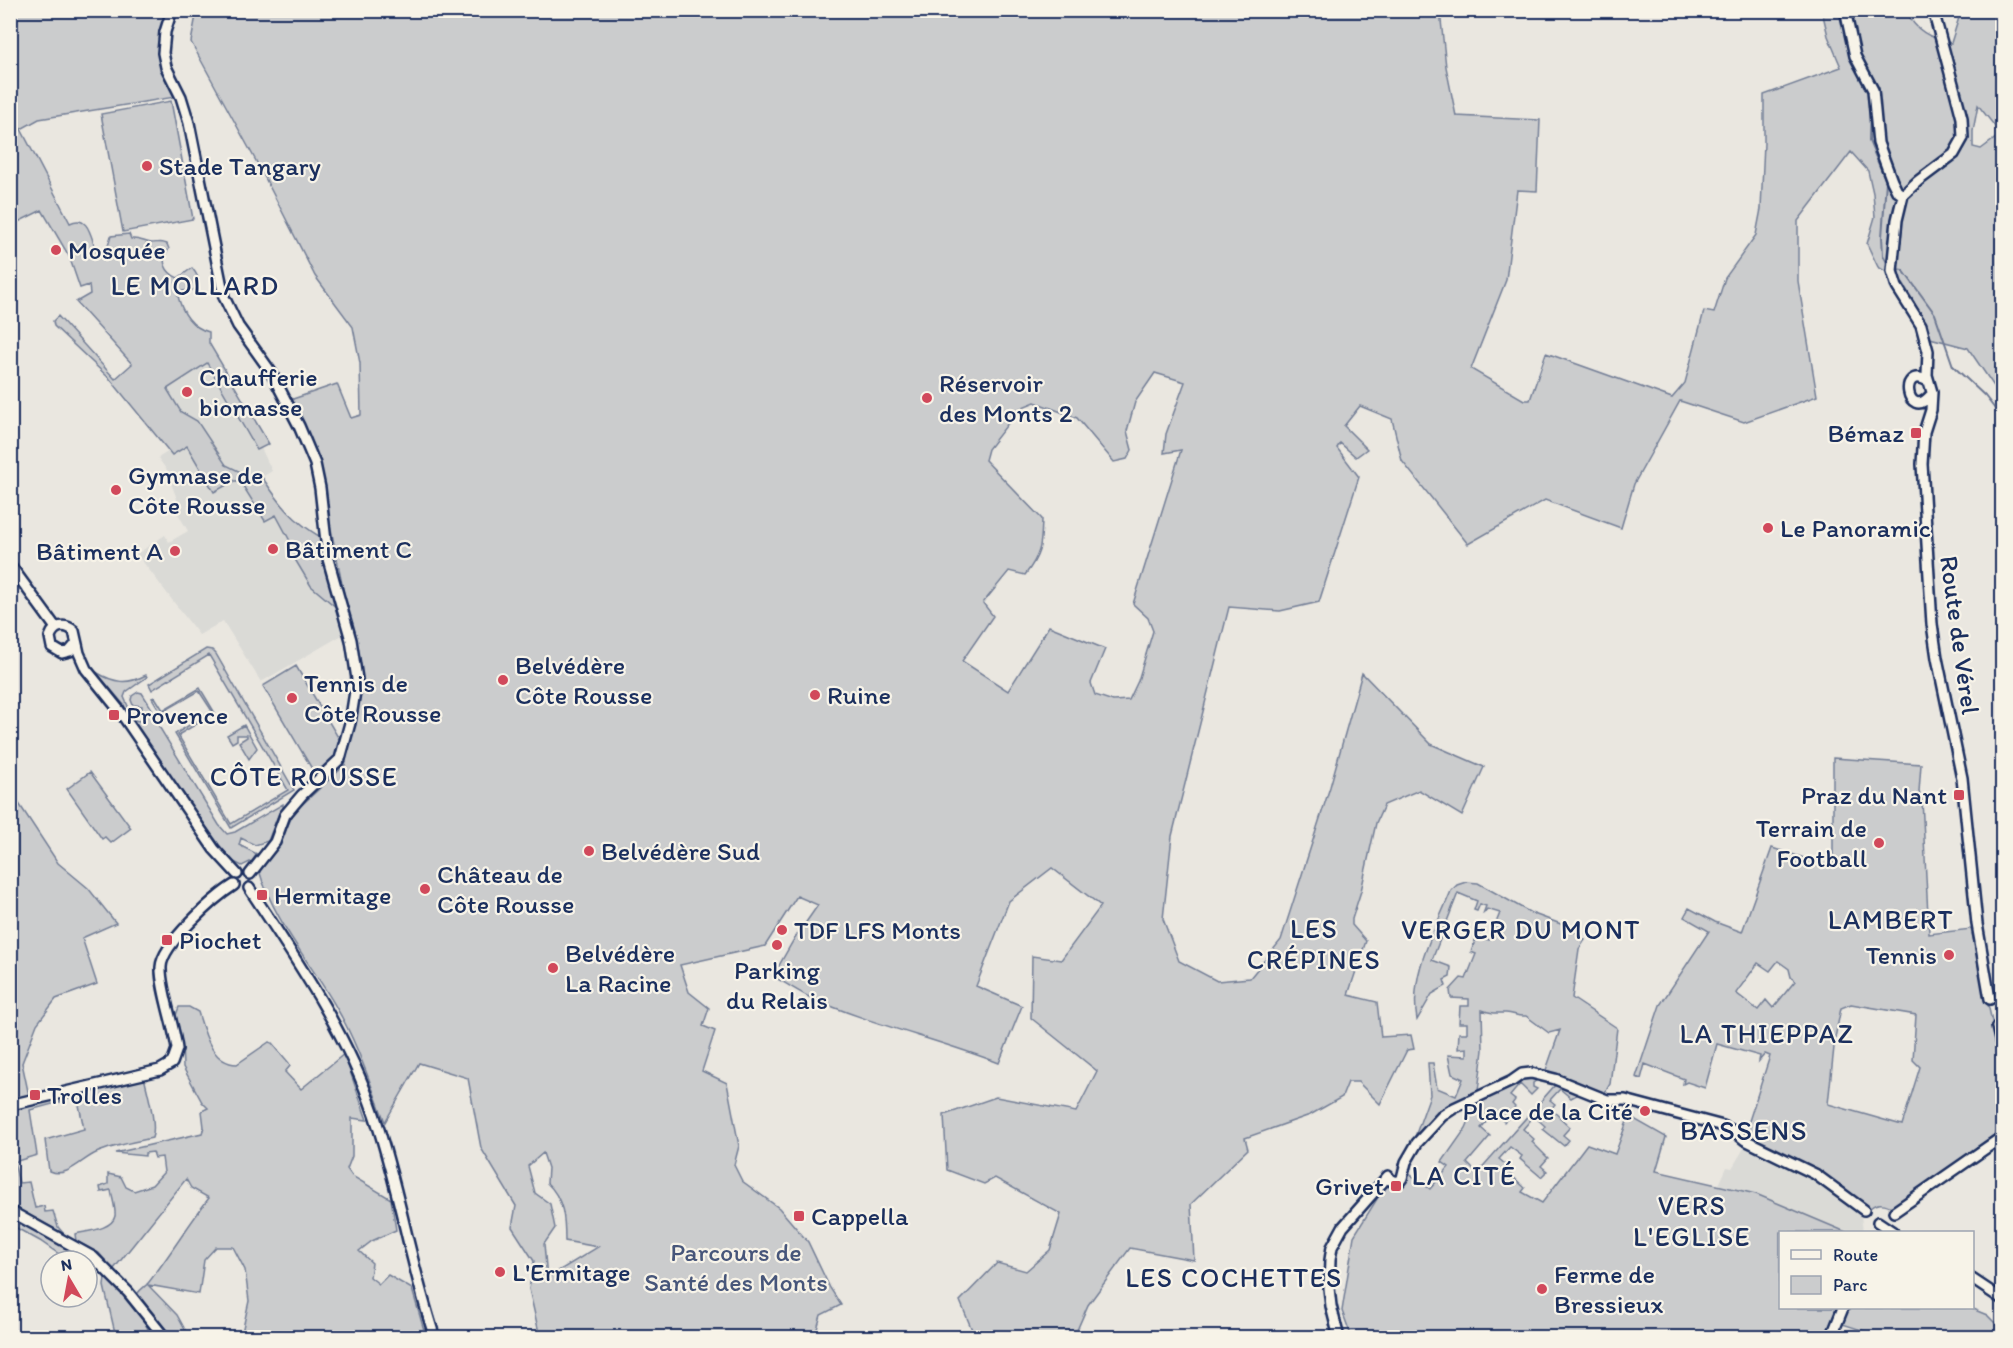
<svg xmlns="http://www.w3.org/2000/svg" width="2013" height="1348" font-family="Itim,sans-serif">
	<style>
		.built { fill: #dadad6 }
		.green { fill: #cbcccd; stroke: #737e96; stroke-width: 1.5; fill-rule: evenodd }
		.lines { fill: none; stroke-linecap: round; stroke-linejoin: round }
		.stream { stroke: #6d7892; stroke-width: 2 }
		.secondary-casing { stroke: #1b2f5e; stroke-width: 14 }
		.secondary { stroke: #f7f3e8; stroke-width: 9 }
		.poi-dot { fill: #d1495b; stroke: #f7f3e8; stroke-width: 2 }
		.labels { text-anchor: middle; stroke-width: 4.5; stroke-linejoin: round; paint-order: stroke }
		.poi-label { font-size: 26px; fill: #1b2f5e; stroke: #f7f3e8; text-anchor: start }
		.street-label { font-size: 26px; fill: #1b2f5e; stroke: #f7f3e8 }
		.park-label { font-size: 26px; fill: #47567a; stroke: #f7f3e8 }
		.neighbourhood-label { font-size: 27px; letter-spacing: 1.5px; fill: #1b2f5e; stroke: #f7f3e8 }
		.quarter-label { font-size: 28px; letter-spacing: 1.5px; fill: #1b2f5e; stroke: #f7f3e8 }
	</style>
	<rect width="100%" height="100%" fill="#eae7e0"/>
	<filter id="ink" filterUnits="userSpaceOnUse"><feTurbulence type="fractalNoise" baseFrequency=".0167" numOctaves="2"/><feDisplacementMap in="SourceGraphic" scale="12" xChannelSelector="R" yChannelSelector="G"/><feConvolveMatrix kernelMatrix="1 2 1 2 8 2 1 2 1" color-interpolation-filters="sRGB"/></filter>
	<g filter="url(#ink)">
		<path class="built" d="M209 343 269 444 261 448 272 471 262 477 287 512 303 526 322 538 327 567 344 634 261 682 223 621 199 635 137 554 165 535 169 542 188 531 177 512V499L171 483 174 480 158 458 169 451 172 455 187 446 214 491 234 481H240L245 488 251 484 242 473 221 483 192 434 182 440 146 379 186 352Z
			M1746 1145 1792 1164 1861 1215 1863 1232H1846L1756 1194 1718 1187 1727 1167 1732 1168Z"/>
		<path class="green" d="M197 10 1440 11 1446 67 1456 116 1540 120 1537 191 1517 190 1506 280 1471 369 1524 400H1530L1546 353 1672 398 1685 383 1704 311 1714 313 1725 278 1756 235 1761 209 1764 143V95L1841 67 1828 36 1822 11H1907C1914 31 1931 38 1951 43L1961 11H2002V398L1968 348 1930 338 1914 302 1901 280 1878 267 1867 244 1875 217 1873 193 1868 171 1851 152 1798 221V281L1817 396 1744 422 1680 401 1634 484 1621 528 1545 500 1468 544 1402 461 1392 419 1360 406 1344 426 1367 449 1356 457 1340 443 1337 448 1359 477 1319 602 1280 611 1229 607 1172 836 1163 919 1179 961 1217 981 1250 978 1281 940 1330 787 1362 673 1431 744 1484 767 1462 816 1419 790 1384 805 1376 823 1361 891 1352 919V925L1366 941 1348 995 1377 1002 1381 1037 1411 1035 1414 1049 1407 1050 1380 1104 1358 1082H1348L1342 1097 1310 1115 1245 1138 1248 1149 1191 1204 1194 1260 1130 1248 1088 1305 1074 1337H975L960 1301 997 1263 1026 1271 1050 1250 1061 1214 995 1178 984 1184 947 1170 944 1115 996 1097 1076 1112 1097 1071 1031 1018 1032 956 1061 960 1101 906 1052 868 1009 901 976 986 1022 1006 999 1063C936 1039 870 1024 809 997 797 991 785 983 773 976L793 941 818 905 797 896 765 946 680 965 689 992 709 1008 703 1026 715 1031 702 1071 727 1083 739 1146 734 1165 742 1181 779 1208 808 1242 830 1288 841 1305 821 1315 817 1329 819 1337H540L529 1289 534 1261 512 1227 516 1206 481 1148 468 1078 419 1063 385 1122C370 1083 357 1042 336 1007 311 963 273 920 259 870L277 849 294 812 345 765 362 685 317 458 290 400 337 384 351 418 361 415 360 363 353 327 315 276 262 172 191 42ZM1978 105 2001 134 1981 149 1973 147V131ZM1155 373 1185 382 1166 434 1164 453 1181 450 1133 604 1148 618 1153 631 1138 681 1129 700 1113 701 1095 695 1091 683 1105 649 1049 626 1008 691 962 661 993 616 983 603 1009 571 1025 575C1042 553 1041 545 1042 519L985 460 988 449 1020 408 1035 402 1077 418 1114 462 1127 459 1132 450 1127 431 1135 402ZM543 1153 548 1168 547 1183C564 1199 565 1219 565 1241L598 1247 547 1278 544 1244 555 1228 550 1204 535 1193 528 1166Z
			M11 11H169L167 76 175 97 39 119 21 129 70 223C92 212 91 247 100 257L105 256 111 236 129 234 131 239C139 238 144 242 151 243 158 243 160 241 167 244L169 249C159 260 166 273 178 278L192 268C197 274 201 281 198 289L177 292C181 311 190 327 209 332V343L269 444 257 450 207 363 167 389 181 412 197 421 226 465 245 474 252 484 262 477C281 505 292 520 322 538L337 608 311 586 293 556 297 554 276 515 265 521 240 481H234L214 492 187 446 172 455 110 379 54 326 53 321 58 316 115 379 132 364 76 302 90 294 89 285 80 288 69 256 42 210 10 226Z
			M171 101 193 219 123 232 101 114Z
			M206 649 212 650 216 654 294 790 231 828 175 734 212 711 199 691 161 713 152 698 155 697 163 710 200 688 215 713 178 735 231 824 288 790 209 655 152 690 149 684Z
			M296 666 342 744 338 755 315 774 263 686Z
			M96 672C114 683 127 685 146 675L147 677 126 692 124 697 134 720 139 721 142 718V706L133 705 131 700 132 696 138 692 142 693 154 712 158 725 219 825 227 834 235 832 283 804V808L279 813 268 841 255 845 241 838 239 845 257 854 252 861 242 866 234 862 223 850 132 724 124 705Z
			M244 725 257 748 249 759 239 742 247 737V735H237V740L232 743 227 735Z
			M1833 758 1921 764 1919 792 1922 800 1929 934 1971 929 2002 1066V1129L1893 1208C1886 1203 1877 1202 1870 1208L1810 1165 1751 1139 1749 1121 1770 1056 1765 1054 1759 1061 1760 1056 1717 1044 1705 1088 1687 1082 1683 1084 1684 1079 1645 1064 1641 1079 1636 1077 1660 1005 1709 931 1684 917 1689 908 1715 922 1742 932 1772 848 1833 867ZM1778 961 1789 969 1791 977 1795 981 1773 1008 1766 1000 1758 1010 1736 993 1758 963 1770 971ZM1851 1004 1916 1015 1913 1060 1920 1067 1902 1125 1828 1104 1835 1038 1841 1008Z
			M90 772 131 828 111 843 105 837 102 839 67 789Z
			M10 790 58 863 88 888 116 923 82 938 97 984 56 999 37 1024 22 1063 29 1096 11 1100Z
			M1466 882 1478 883 1531 913 1569 927 1585 940 1579 949 1572 998 1617 1028 1610 1084 1604 1094 1546 1070 1560 1030 1549 1033 1526 1016C1516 1017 1514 1013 1506 1013 1496 1013 1492 1014 1482 1010L1483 1050 1478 1091 1441 1112 1430 1122 1412 1145 1430 1095 1428 1063H1433L1437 1088 1456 1096 1463 1079 1452 1074 1448 1055 1467 1056V1048L1458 1049 1459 1033H1467V1023H1459L1460 1006H1469V999L1451 998 1450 990 1461 978 1466 979 1476 954 1471 952 1477 935 1489 940 1500 913 1487 909 1483 914 1486 906 1480 904 1477 911 1474 910 1477 901 1458 893 1432 960 1451 967 1450 977 1444 980 1446 986 1432 994 1417 1020C1409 973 1434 933 1451 891L1457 885Z
			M179 1007H189L198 1012C204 1031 211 1064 237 1064L269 1042 272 1043 289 1063 290 1066 285 1072 301 1089 344 1054 367 1120 352 1118V1156L347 1169 352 1176 391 1199 396 1230 372 1241 359 1251 372 1263 370 1277 379 1284 388 1275 412 1289 426 1337H241L249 1301 245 1270 233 1247H216L204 1260 199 1294 148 1285 177 1315 189 1337H169L135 1299C138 1289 144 1289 149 1282 170 1255 188 1225 209 1198L191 1188 186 1179 113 1270 99 1253 76 1241 75 1234C86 1231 112 1230 115 1216 116 1209 112 1198 111 1190L101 1192 100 1187 108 1184V1174L121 1177 126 1187 134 1191 152 1185 164 1172 162 1157 155 1158 153 1152 145 1153V1156L115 1153 202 1133 204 1127 202 1111 208 1108 202 1102 183 1067 182 1042 176 1015Z
			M1526 1077 1534 1079 1536 1081 1533 1083V1087L1537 1089 1531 1095 1520 1084 1510 1096 1515 1100 1512 1104 1515 1107 1513 1110 1514 1112 1504 1122 1495 1112 1481 1128 1490 1136 1467 1163 1477 1173 1557 1083 1580 1093 1571 1098 1560 1089 1550 1100 1555 1104 1551 1109 1570 1127 1563 1135 1569 1140 1564 1146 1543 1129 1545 1126 1534 1116 1523 1129 1534 1139 1532 1142 1548 1158 1541 1166 1547 1171 1541 1177 1520 1159 1522 1156 1510 1147 1499 1159 1511 1169 1509 1173 1525 1188 1522 1192 1542 1203 1587 1144 1615 1154 1629 1116 1666 1137 1656 1171 1756 1194 1846 1232H1780V1308H1970L1987 1315 2002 1330V1337H1883L1843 1324 1830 1338H1352L1342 1311 1354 1236 1385 1186C1397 1189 1408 1188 1408 1173L1430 1189 1449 1167 1442 1162 1466 1128 1474 1109 1471 1105C1489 1095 1509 1089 1526 1077Z
			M143 1079 145 1081C148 1095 157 1125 152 1138 134 1142 114 1145 96 1153 82 1159 67 1179 49 1171L45 1140 84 1129 79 1105 80 1094Z
			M56 1098 64 1101 30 1110 37 1155 14 1162 19 1183 29 1182 35 1208 44 1206 45 1212 53 1211 58 1227 64 1234 11 1205 10 1109Z
			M10 1217 92 1261 95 1270 93 1272 87 1271V1261H69L40 1241 11 1225Z
			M105 1278C122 1284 146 1319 150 1336L116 1337 104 1286Z"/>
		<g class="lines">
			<path class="stream" d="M1851 57 1858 71
				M1870 106 1869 141 1886 181 1882 237 1883 255 1890 268
				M1896 269 1903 270 1935 314 1953 366 1985 396 2002 418"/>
			<defs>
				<path id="secondary" d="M172 10 165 32 163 53 166 67 181 97 189 123 224 297 238 326 271 372 299 426 315 464 320 488 328 559 351 640 357 679 350 723 340 759 302 795 285 815 275 842 250 874
					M1845 10 1855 56 1873 90 1878 143 1892 181 1897 191 1903 195
					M1933 10 1956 95 1962 118 1963 138 1954 154 1918 181 1903 195 1897 220 1892 271 1897 287 1921 325 1928 351 1927 375 1932 392 1931 410 1924 432 1922 464 1932 624 1937 658 1962 778 1977 924 1990 999
					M1928 381C1897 364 1907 422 1930 396
					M10 565 56 628
					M76 644 70 651 62 653 52 647 50 637C54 625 65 623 74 631L79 653 86 669 119 710 214 849 237 874
					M249 888C297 961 346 1031 374 1114 399 1187 410 1264 435 1338
					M1997 1027 2002 1048
					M10 1105 160 1070 172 1063 177 1049C174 1025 160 988 161 967 162 944 215 897 234 885
					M10 1211 93 1257 128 1292 165 1338
					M1894 1212 2002 1137
					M1878 1222 1893 1232
					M1972 1279 2002 1299
					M1339 1338 1331 1306 1329 1288 1330 1260 1332 1247 1343 1227 1388 1176 1390 1180 1399 1182 1402 1178 1406 1162 1417 1143 1442 1116 1454 1108 1512 1081 1522 1074 1531 1073 1555 1079 1607 1100H1625L1723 1126 1734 1131 1745 1140 1815 1174 1864 1210
					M1831 1338 1843 1308"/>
			</defs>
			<use href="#secondary" class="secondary-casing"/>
			<use href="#secondary" class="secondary"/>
		</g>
	</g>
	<g class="poi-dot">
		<circle cx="147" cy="166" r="6"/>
		<circle cx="56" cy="250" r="6"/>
		<circle cx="187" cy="392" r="6"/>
		<circle cx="927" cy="398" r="6"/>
		<rect x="1910" y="427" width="12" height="12" rx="3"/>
		<circle cx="116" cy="490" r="6"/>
		<circle cx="1768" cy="528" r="6"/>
		<circle cx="273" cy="549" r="6"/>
		<circle cx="175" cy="551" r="6"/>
		<circle cx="503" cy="680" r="6"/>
		<circle cx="815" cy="695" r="6"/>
		<circle cx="292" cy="698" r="6"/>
		<rect x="108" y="709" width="12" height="12" rx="3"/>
		<rect x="1953" y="789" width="12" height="12" rx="3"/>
		<circle cx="1879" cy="843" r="6"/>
		<circle cx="589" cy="851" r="6"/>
		<circle cx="425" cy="889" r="6"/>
		<rect x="256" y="889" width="12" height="12" rx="3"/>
		<circle cx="782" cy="930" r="6"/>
		<rect x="161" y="934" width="12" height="12" rx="3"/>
		<circle cx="777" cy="945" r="6"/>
		<circle cx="1949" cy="955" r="6"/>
		<circle cx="553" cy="968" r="6"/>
		<rect x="29" y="1089" width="12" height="12" rx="3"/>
		<circle cx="1645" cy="1111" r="6"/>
		<rect x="1390" y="1180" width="12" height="12" rx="3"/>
		<rect x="793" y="1210" width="12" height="12" rx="3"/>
		<circle cx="500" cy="1272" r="6"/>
		<circle cx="1542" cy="1289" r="6"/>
	</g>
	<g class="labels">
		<g class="poi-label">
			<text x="159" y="175">Stade Tangary</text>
			<text x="68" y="259">Mosquée</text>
			<text x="199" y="386">Chaufferie<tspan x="199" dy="30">biomasse</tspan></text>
			<text x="939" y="392">Réservoir<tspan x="939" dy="30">des Monts 2</tspan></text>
			<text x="1904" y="442" text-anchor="end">Bémaz</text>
			<text x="128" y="484">Gymnase de<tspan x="128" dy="30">Côte Rousse</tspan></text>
			<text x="1780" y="537">Le Panoramic</text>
			<text x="285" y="558">Bâtiment C</text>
			<text x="163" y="560" text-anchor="end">Bâtiment A</text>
			<text x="515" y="674">Belvédère<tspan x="515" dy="30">Côte Rousse</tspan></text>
			<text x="304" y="692">Tennis de<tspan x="304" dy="30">Côte Rousse</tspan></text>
			<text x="827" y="704">Ruine</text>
			<text x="126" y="724">Provence</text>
			<text x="1947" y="804" text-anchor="end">Praz du Nant</text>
			<text x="1867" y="837" text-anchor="end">Terrain de<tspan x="1867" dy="30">Football</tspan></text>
			<text x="601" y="860">Belvédère Sud</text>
			<text x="437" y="883">Château de<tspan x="437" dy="30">Côte Rousse</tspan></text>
			<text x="274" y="904">Hermitage</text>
			<text x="794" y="939">TDF LFS Monts</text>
			<text x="179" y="949">Piochet</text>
			<text x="565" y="962">Belvédère<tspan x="565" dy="30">La Racine</tspan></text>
			<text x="1937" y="964" text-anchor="end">Tennis</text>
			<text x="777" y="979" text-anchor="middle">Parking<tspan x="777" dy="30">du Relais</tspan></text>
			<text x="47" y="1104">Trolles</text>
			<text x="1633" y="1120" text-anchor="end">Place de la Cité</text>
			<text x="1384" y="1195" text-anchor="end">Grivet</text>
			<text x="811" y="1225">Cappella</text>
			<text x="512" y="1281">L'Ermitage</text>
			<text x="1554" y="1283">Ferme de<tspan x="1554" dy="30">Bressieux</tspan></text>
		</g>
		<g class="street-label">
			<text transform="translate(1960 635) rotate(82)" y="9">Route de Vérel</text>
		</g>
		<g class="park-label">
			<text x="736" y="1261">Parcours de<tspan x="736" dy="30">Santé des Monts</tspan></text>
		</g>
		<g class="neighbourhood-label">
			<text x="195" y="295">LE MOLLARD</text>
			<text x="304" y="786">CÔTE ROUSSE</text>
			<text x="1891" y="929">LAMBERT</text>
			<text x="1314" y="938">LES<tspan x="1314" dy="31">CRÉPINES</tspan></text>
			<text x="1521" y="939">VERGER DU MONT</text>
			<text x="1767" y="1043">LA THIEPPAZ</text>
			<text x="1464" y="1185">LA CITÉ</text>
			<text x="1692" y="1215">VERS<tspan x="1692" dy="31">L'EGLISE</tspan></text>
			<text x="1234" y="1287">LES COCHETTES</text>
		</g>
		<g class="quarter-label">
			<text x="1744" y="1140">BASSENS</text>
		</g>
	</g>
	<rect width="2013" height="1348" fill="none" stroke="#f7f3e8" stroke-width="36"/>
	<rect x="18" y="18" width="1977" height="1312" fill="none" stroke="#1b2f5e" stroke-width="2" filter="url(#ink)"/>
	<rect x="1779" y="1231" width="195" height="78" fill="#f7f3e8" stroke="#9fa5b1" stroke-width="1.5"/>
	<rect x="1791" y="1250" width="30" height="9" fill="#f7f3e8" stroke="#9fa5b1" stroke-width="1.5"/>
	<text x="1833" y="1261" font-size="18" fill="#1b2f5e">Route</text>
	<rect x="1791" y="1276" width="30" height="18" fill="#cbcccd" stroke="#9fa5b1" stroke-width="1.5"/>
	<text x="1833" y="1291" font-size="18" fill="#1b2f5e">Parc</text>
	<g transform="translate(69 1279) rotate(350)"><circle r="28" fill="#f7f3e8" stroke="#9fa5b1" stroke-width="1.5"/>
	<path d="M0-4.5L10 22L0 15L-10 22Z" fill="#d1495b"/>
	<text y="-9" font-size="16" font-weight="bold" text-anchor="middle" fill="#1b2f5e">N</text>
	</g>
</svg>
